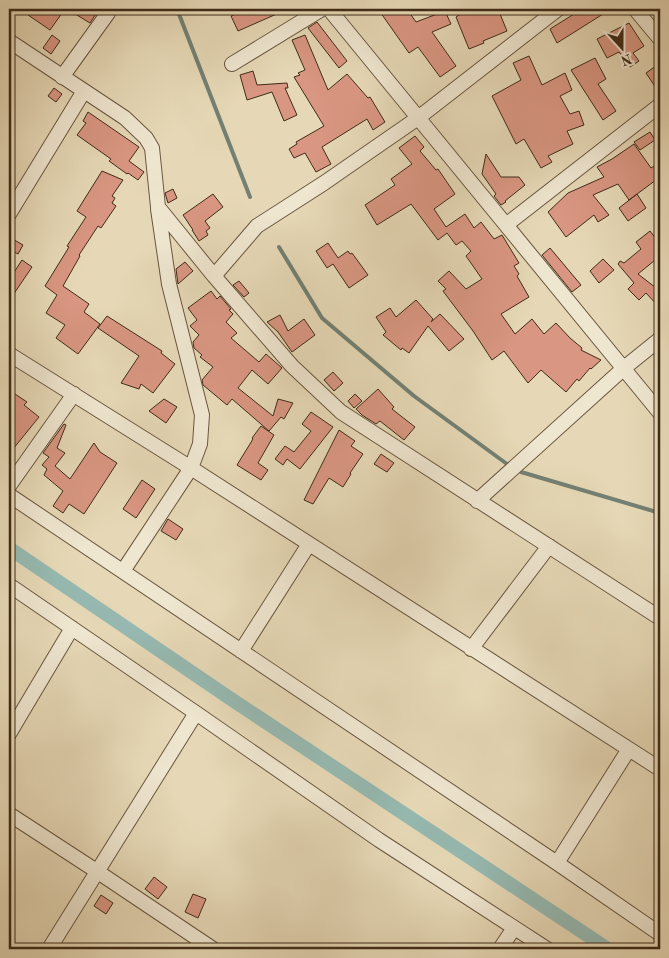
<svg xmlns="http://www.w3.org/2000/svg" width="669" height="958" font-family="'Old Standard TT',serif">
	<style>
		.lines { fill: none; stroke-linecap: round; stroke-linejoin: round }
		.stream { stroke: #738073; stroke-width: 4 }
		.canal { stroke: #96b9b1; stroke-width: 14 }
		.building { fill: #d99682; stroke: #3f2b17 }
		.minor-casing { stroke: #69563f; stroke-width: 16 }
		.minor { stroke: #efe6d0; stroke-width: 14 }
	</style>
	<rect width="100%" height="100%" fill="#e6d8b6"/>
	<filter id="stains"><feTurbulence type="fractalNoise" baseFrequency=".004" numOctaves="4"/><feColorMatrix values="0 0 0 0 .2 0 0 0 0 .09 0 0 0 0 .02 0 0 0 .5 -.17"/></filter>
	<radialGradient id="worn" r=".72"><stop offset=".6" stop-color="#630" stop-opacity="0"/><stop offset="1" stop-color="#630" stop-opacity=".3"/></radialGradient>
	<g class="lines">
		<path class="stream" d="M177 9 250 197
			M279 247 322 318 414 396 507 464
			M521 472 660 513"/>
		<path class="canal" d="M9 548 231 699 608 949"/>
	</g>
	<path class="building" d="M33 9H65L50 30 28 15Z
		M67 9H99L90 23Z
		M247 9H288L238 31 231 16Z
		M378 9H407L416 22 445 11 451 24 432 32 456 66 440 77 418 47 409 53Z
		M468 9H498L507 31 483 41 484 43 469 49 456 17Z
		M582 9H611L557 43 550 29Z
		M317 22 347 61 339 68 308 28Z
		M629 23 644 46 633 53 639 61 630 67 619 52 607 58 597 39Z
		M52 35 60 41 51 54 43 48Z
		M305 35 328 90 347 74 368 98 370 97 385 122 373 130 367 119 322 147 331 164 316 172 305 153 294 158 289 149 297 144 296 142 324 126 294 77 300 75 298 73 305 70 292 40Z
		M529 56 542 85 565 73 572 90 560 96 570 114 579 111 584 125 567 131 573 144 548 156 552 162 541 168 524 139 516 144 492 96 521 80 513 63Z
		M595 58 606 79 598 84 616 111 603 120 571 70Z
		M660 63V94L646 73Z
		M253 71 257 85 287 83 288 88H285L297 115 284 121 272 92 247 100 240 75Z
		M54 88 62 94 56 102 48 96Z
		M88 112 139 147 129 161 144 172 138 180 128 173 127 174 109 161 111 159 77 135 86 123 83 121Z
		M650 132 655 140 640 150 634 142Z
		M415 136 424 147 420 151 436 170 438 169 455 194 434 209 446 227 465 214 474 228 481 222 494 239 502 235 519 263 514 266 519 274 517 276 529 297 501 314 515 334 532 319 544 334 556 323 570 338 582 348 581 350 601 360 591 369 590 368 579 381 577 379 566 392 541 370 528 383 504 351 492 360 473 331 443 291 446 289 438 281 449 271 466 289 482 279 466 256 471 251 462 241 456 245 447 233 438 240 411 204 377 225 365 205 395 185 391 179 412 164 399 148Z
		M634 144 651 168 660 162V177L629 200 618 184 593 195 609 215 598 222 594 215 566 237 548 212 568 193 604 177 597 167 612 159Z
		M486 154 501 177H519L525 185 505 201 506 202 501 205 494 196 496 194 482 174Z
		M102 171 123 180 112 196 115 198 112 203 116 206 101 228 98 226 79 255 80 256 63 286 89 304 84 312 100 324 78 354 56 338 65 325 46 313 57 295 45 286 69 247 67 246 86 217 77 211Z
		M173 189 177 198 168 203 165 193Z
		M213 194 223 207 205 221 210 228 206 231 208 235 199 241 192 230H193L183 215Z
		M637 194 646 208 628 221 619 208Z
		M650 231 660 244V256L638 274 660 291V308L646 293 639 300 628 289 634 283 618 264 620 261 624 263 641 249 636 242Z
		M9 237 23 245 18 254 9 249Z
		M328 243 338 258 348 251 350 254 352 253 368 275 349 288 333 264 327 268 316 251Z
		M550 248 581 285 572 292 542 255Z
		M603 259 614 270 599 283 590 271Z
		M22 260 32 267 9 301V280Z
		M185 262 193 271 178 284 176 269Z
		M239 281 249 293 244 297 233 285Z
		M211 291 217 299 220 296 231 309 229 310 233 314 226 322 237 333 231 338 259 362 266 354 282 368 268 384 252 370 238 388 273 416 278 399 293 403 284 419 281 417 269 431 232 399 227 405 203 385 202 380 213 367 200 357 202 355 194 348 193 342 199 335 190 326 197 320 188 308Z
		M416 300 433 319 431 322 440 314 464 339 449 351 428 326 409 353 402 348 401 350 383 335 386 332 376 317 390 308 396 317Z
		M280 315 288 331 304 319 315 335 292 352 278 332 267 322Z
		M107 316 162 351 161 353 175 364 153 393 141 384 139 389 121 383 139 356 98 328Z
		M333 372 343 383 334 391 324 380Z
		M378 389 394 407 392 409 415 427 404 440 380 421 376 424 362 415 356 409Z
		M12 392 27 402 24 405 39 417 9 454V397Z
		M355 394 362 401 354 408 348 401Z
		M164 399 177 407 166 423 149 411Z
		M311 412 333 427 300 469 287 459 283 465 275 459 285 446 294 452 311 431 302 424Z
		M64 424 66 425 57 448 65 453 55 466 70 479 94 443 100 452 117 463 84 514 69 504 63 513 53 506 63 491 44 475 47 469 42 465 49 457 43 453Z
		M261 426 274 435 258 463 268 470 261 480 237 465 253 439 252 438Z
		M339 430 355 441 351 446 363 454 350 473 351 474 343 487 329 478 313 504 304 500Z
		M381 454 394 463 387 472 374 464Z
		M142 480 155 489 136 518 123 509Z
		M168 519 183 529 176 540 161 531Z
		M154 877 167 887 158 899 145 889Z
		M193 894 206 899 198 918 185 912Z
		M101 895 113 903 106 914 94 906Z"/>
	<g class="lines">
		<defs>
			<path id="minor" d="M329 9 660 413
				M635 9 660 39
				M9 41 125 118 146 138 152 148 158 207 214 276 292 366 341 412 660 618
				M232 64 322 9
				M62 77 108 13 109 9
				M9 214 84 91
				M506 225 660 105
				M214 276 257 226 324 183 418 118 558 9
				M9 354 191 468 660 769
				M9 486 74 394
				M9 495 557 863 660 934
				M477 501 624 368 660 339
				M123 571 191 468 200 444 202 415 169 284 158 209
				M9 585 196 713
				M471 649 549 546
				M241 651 309 544
				M9 734 72 628
				M9 814 98 872 213 949
				M557 863 629 749
				M49 949 196 713 379 840 547 949
				M500 949 514 928"/>
		</defs>
		<use href="#minor" class="minor-casing"/>
		<use href="#minor" class="minor"/>
	</g>
	<rect width="669" height="958" fill="none" stroke="#e6d8b6" stroke-width="30"/>
	<rect x="10" y="10" width="649" height="938" fill="none" stroke="#3f2b17" stroke-width="2.5"/>
	<rect x="15" y="15" width="639" height="928" fill="none" stroke="#3f2b17"/>
	<g transform="translate(622 48) rotate(159)" stroke="#efe6d0" stroke-width="4" paint-order="stroke">
	<path d="M0-4L9 19L0 12L-9 19Z" fill="#3f2b17"/>
	<text y="-8" font-size="14" font-weight="bold" text-anchor="middle" fill="#3f2b17">N</text>
	</g>
	<rect width="100%" height="100%" filter="url(#stains)"/>
	<rect width="100%" height="100%" fill="url(#worn)"/>
</svg>
